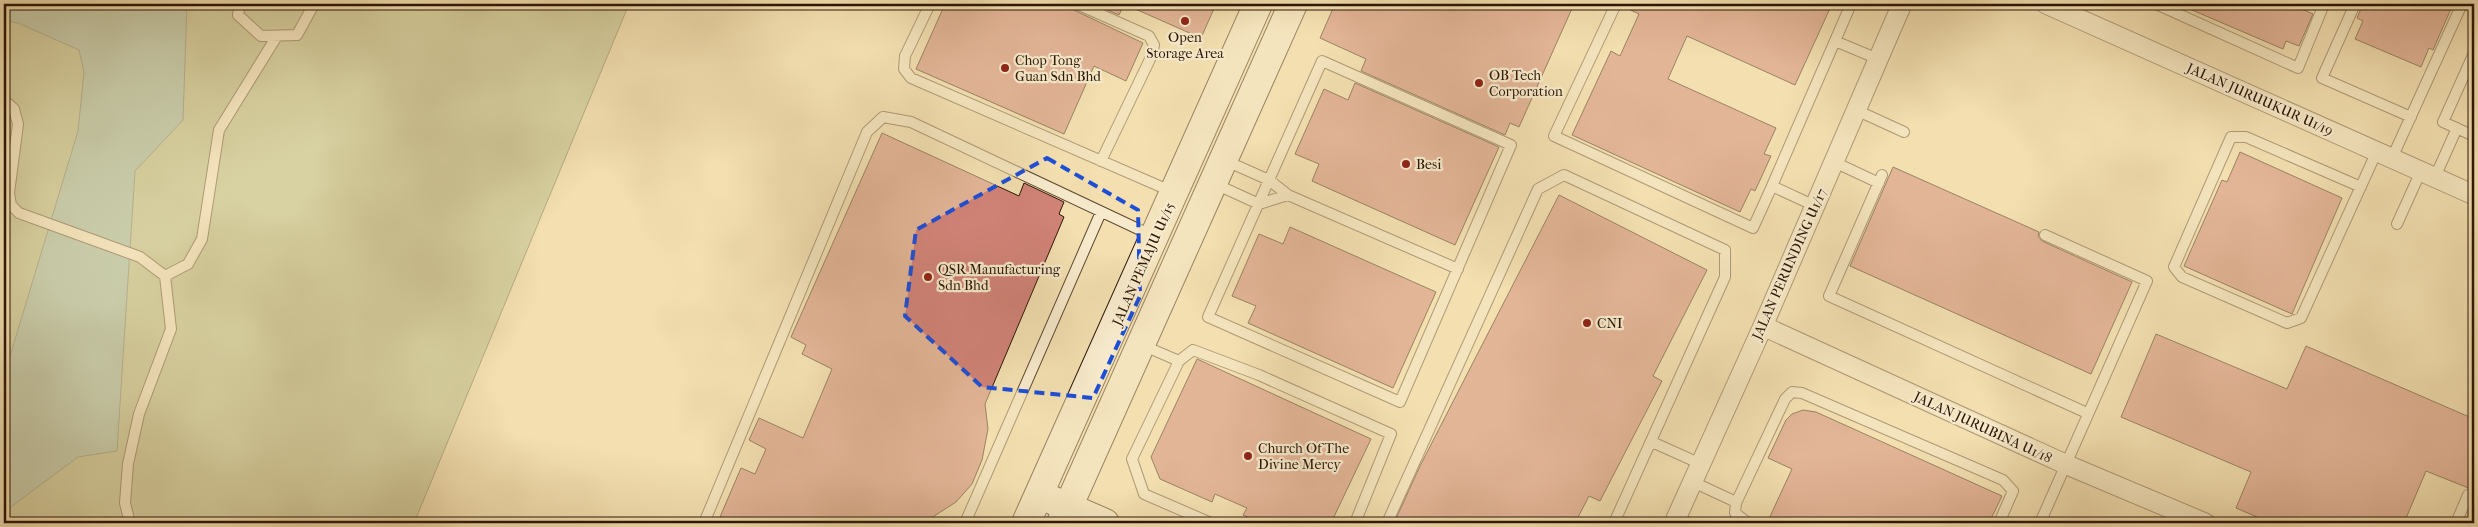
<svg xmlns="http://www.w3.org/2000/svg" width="2478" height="527" font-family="'IM FELL French Canon',serif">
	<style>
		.green { fill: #b8c28e; stroke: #726c4a }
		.water { fill: #9cbda9; stroke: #6f7a67 }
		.building { fill: #d18378; stroke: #2b1605 }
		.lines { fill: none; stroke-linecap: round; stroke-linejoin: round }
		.lane-casing { stroke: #5d4830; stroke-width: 12 }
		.street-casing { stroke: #5d4830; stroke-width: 21 }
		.secondary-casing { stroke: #2b1605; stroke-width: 30 }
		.lane { stroke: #f7eacc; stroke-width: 10 }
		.street { stroke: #f7eacc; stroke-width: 19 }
		.secondary { stroke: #f7eacc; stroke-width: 28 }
		.marked { fill: none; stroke: #1d4ed8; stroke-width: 4; stroke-dasharray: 10 6; stroke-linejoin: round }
		.poi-dot { fill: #8f2418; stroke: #f7eacc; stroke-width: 2 }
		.labels { text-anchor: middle; stroke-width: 4.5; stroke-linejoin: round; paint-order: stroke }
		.poi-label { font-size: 14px; fill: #2b1605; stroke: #f7eacc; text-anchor: start }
		.street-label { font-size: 14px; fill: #2b1605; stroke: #f7eacc }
	</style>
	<rect width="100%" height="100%" fill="#f3dfb0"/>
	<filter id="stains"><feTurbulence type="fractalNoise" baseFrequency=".004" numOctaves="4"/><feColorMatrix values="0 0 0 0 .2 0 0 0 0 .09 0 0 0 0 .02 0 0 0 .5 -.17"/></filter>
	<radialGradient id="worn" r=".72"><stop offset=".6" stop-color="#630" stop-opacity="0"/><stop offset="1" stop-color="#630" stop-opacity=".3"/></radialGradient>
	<path class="green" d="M4 4H629L414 523H4Z"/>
	<path class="water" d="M4 4H187L183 120 135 171 117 451 78 457 4 512V376L78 131 84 72 79 50 18 23 4 20Z"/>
	<path class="building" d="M945 4H1070L1074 10 1143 43 1126 81 1094 66 1064 134 916 69Z
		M1093 4H1216L1201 38 1124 4 1119 15Z
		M1335 4H1574L1519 127 1510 123 1505 135 1361 71 1366 59 1320 38Z
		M1623 4H1832L1795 85 1687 36 1668 79 1776 128 1764 154 1771 156 1755 191 1751 189 1740 212 1572 135 1611 51 1620 56 1639 14 1622 6Z
		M2178 4H2305L2302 9 2313 14 2299 46 2286 41 2283 49Z
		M2363 4H2453L2433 50 2429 48 2421 67 2355 39 2363 21 2357 18Z
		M1355 83 1499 147 1455 245 1312 181 1319 164 1295 154 1324 89 1348 100Z
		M882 133 1019 196 1024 183 1064 202 1059 214 1064 217 985 404 988 429 982 460 972 484 956 502 931 518 928 523H733L720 517 741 468 755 474 766 449 749 440 759 418 803 438 832 369 802 354 806 345 791 337Z
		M2240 152 2342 198 2292 314 2184 266 2222 180 2227 182Z
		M1893 167 2039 232 2038 236 2042 241 2132 282 2091 374 1850 266Z
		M1559 195 1707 270 1653 376 1662 381 1600 501 1589 496 1575 523H1394L1420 466Z
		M1290 227 1436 292 1393 388 1248 323 1256 306 1232 296 1259 234 1283 244Z
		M2156 334 2287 389 2306 346 2474 419V492L2471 489 2426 471 2404 523H2271L2236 508 2251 472 2121 417Z
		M1197 359 1371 439 1331 523H1262L1243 515 1247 508 1215 494 1212 502 1160 479 1151 457Z
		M1803 410 1816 412 2002 496 1989 523H1767L1792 469 1768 458 1786 420 1792 414Z"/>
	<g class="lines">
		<defs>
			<path id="lane" d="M240 4 238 15 261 36 297 35 314 4
				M930 4 905 56 904 69 911 78 1173 192
				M1077 4 1149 36 1154 45 1152 55 1101 161
				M1616 4 1554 136 1753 228 1772 186 1815 206
				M2156 4 2298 68 2324 4
				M2355 4 2322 78 2411 117
				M1835 41 1878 59
				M2474 53 2443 122 2474 136
				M1322 61 1511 145 1400 402 1208 317Z
				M4 100 14 109 18 124 9 193 11 205 19 213 140 257 165 276 171 329 139 414 128 464 125 503 130 523
				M1856 110 1904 132
				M2392 158 2462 4
				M1224 160 1269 180 1288 195 1458 269
				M1834 162 1879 183
				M1882 175 1829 296 2087 413
				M2435 177 2457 128
				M1213 183 1259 204 1288 195
				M1772 186 1851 4
				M2361 187 2246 137H2231L2174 267 2182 277 2287 323 2301 318 2377 151
				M2397 224 2421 171
				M165 276 188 264 202 239 219 130 277 36
				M1142 345 1179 361 1132 459 1144 494 1211 523
				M1179 361 1193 350 1259 375 1391 434 1355 523
				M1652 442 1701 464
				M1693 482 1736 502
				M1676 517 1689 523
				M704 523 867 132 883 117 911 122 1153 236
				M965 523 1101 212
				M1387 523 1538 189 1564 175 1725 250V277L1614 523
				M1748 523 1735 513 1736 503 1785 399 1792 392 1802 393 2003 480 2013 491 1999 523
				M2040 523 2147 281 2045 235
				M2456 523 2468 495"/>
			<path id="street" d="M2046 4 2474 195
				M1763 326 2065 464 2205 523
				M1674 523 1763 326 1902 4"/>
			<path id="secondary" d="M1052 500 1105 523
				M1026 523 1258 4
				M1061 523 1293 4"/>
		</defs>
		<use href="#lane" class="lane-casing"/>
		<use href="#street" class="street-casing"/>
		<use href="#secondary" class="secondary-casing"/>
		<use href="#lane" class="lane"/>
		<use href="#street" class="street"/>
		<use href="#secondary" class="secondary"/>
	</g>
	<path d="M0 0H2478V527H0ZM1047 158 1138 210 1140 296 1093 398 982 387 905 316 916 230Z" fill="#f3dfb0" fill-opacity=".55" fill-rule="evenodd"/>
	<path class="marked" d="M1047 158 1138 210 1140 296 1093 398 982 387 905 316 916 230Z"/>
	<g class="poi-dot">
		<circle cx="1185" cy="21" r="5"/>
		<circle cx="1005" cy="68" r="5"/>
		<circle cx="1479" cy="83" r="5"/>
		<circle cx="1406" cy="164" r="5"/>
		<circle cx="928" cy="277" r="5"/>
		<circle cx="1587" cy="323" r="5"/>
		<circle cx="1248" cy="456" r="5"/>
	</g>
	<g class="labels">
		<g class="poi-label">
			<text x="1185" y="42" text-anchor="middle">Open<tspan x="1185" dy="16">Storage Area</tspan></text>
			<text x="1015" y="65">Chop Tong<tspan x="1015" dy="16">Guan Sdn Bhd</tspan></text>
			<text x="1489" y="80">OB Tech<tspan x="1489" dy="16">Corporation</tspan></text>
			<text x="1416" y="169">Besi</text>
			<text x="938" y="274">QSR Manufacturing<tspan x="938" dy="16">Sdn Bhd</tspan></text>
			<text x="1597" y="328">CNI</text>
			<text x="1258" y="453">Church Of The<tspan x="1258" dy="16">Divine Mercy</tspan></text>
		</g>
		<g class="street-label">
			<text transform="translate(2260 99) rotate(24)" y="5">JALAN JURUUKUR U1/19</text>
			<text transform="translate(1143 264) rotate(-66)" y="5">JALAN PEMAJU U1/15</text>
			<text transform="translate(1789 264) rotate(-66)" y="5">JALAN PERUNDING U1/17</text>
			<text transform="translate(1983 427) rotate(25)" y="5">JALAN JURUBINA U1/18</text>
		</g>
	</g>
	<rect width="2478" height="527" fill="none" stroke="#f3dfb0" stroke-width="20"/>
	<rect x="5" y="5" width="2468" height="517" fill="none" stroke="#2b1605" stroke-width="2.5"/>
	<rect x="10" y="10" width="2458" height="507" fill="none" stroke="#2b1605"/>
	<rect width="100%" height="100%" filter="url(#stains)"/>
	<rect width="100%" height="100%" fill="url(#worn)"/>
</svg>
